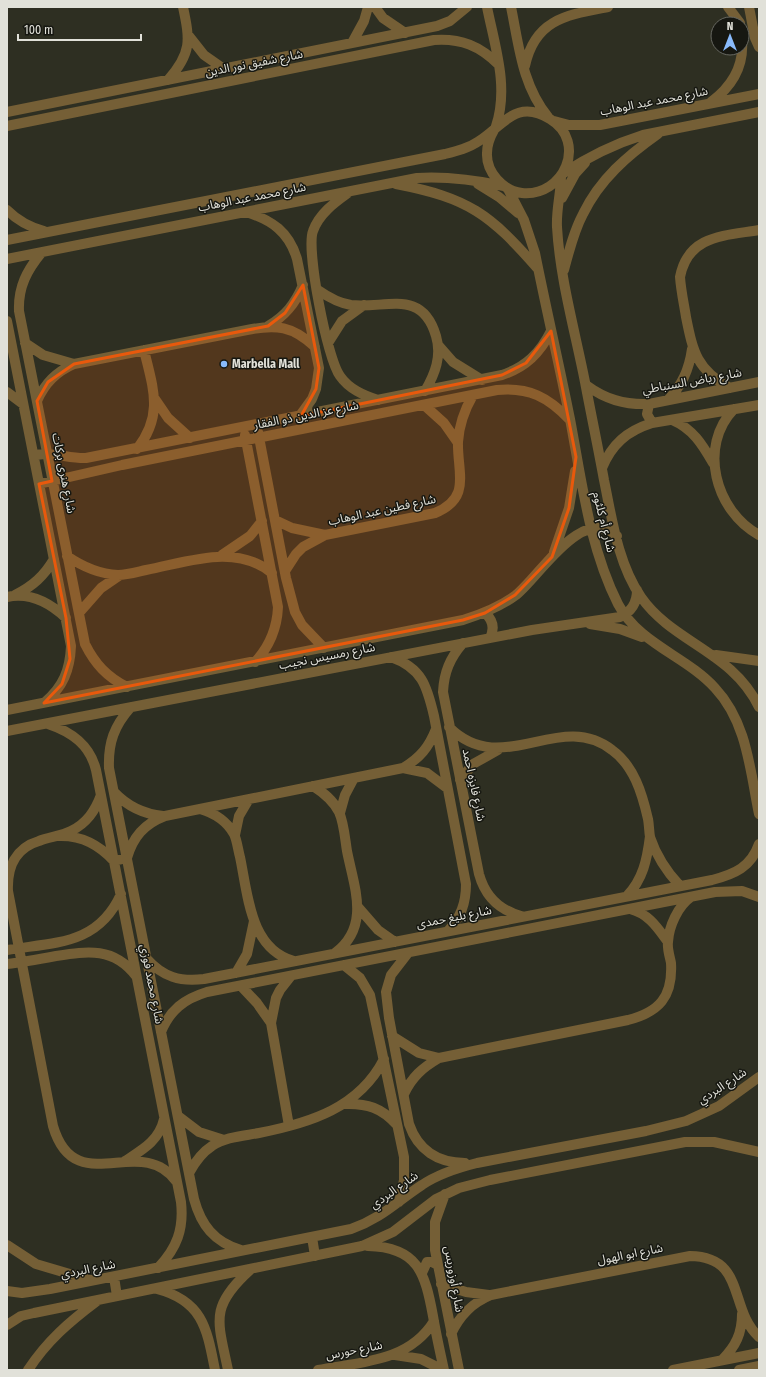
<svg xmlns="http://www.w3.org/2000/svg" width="766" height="1377" font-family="'Fira Sans Condensed','Noto Sans Arabic',sans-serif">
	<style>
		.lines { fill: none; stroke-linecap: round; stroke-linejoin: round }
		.minor { stroke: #755f36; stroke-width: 10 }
		.marked { fill: #e8590c; fill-opacity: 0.2; stroke: #e8590c; stroke-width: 3; stroke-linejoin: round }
		.poi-dot { fill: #88bafc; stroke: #161711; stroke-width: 1.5 }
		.labels { text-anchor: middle; stroke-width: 3; stroke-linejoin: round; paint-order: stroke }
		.street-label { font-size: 12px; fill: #e1e1d9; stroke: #161711 }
		.poi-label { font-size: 12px; font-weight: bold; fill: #e1e1d9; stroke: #161711; text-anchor: start }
	</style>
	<rect width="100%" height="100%" fill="#2e2f22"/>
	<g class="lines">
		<path class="minor" d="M375 7 383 18 405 33
			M487 7C495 47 509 87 496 126
			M511 7C519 46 522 85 548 117
			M728 7 740 23
			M749 7 755 38 759 47
			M189 36 204 55 224 69
			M352 43 364 21 368 7
			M525 66C535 19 567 15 608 7
			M168 80C192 53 190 40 183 7
			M711 102C731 87 744 67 742 41
			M7 112 437 26 450 21 467 7
			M554 121 569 125H600L759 94
			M7 126 434 40C461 38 480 46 499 65
			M562 174C588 157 614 144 643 135L759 112
			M561 176C561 193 556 210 557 227 560 279 575 331 585 382 591 414 598 447 604 480 612 519 618 564 641 597 673 643 732 651 759 707
			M396 184C469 198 490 214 538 269
			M478 184 499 197 518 213
			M508 189 524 220 535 253C546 308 559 364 570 419 582 482 589 546 618 604 639 644 686 656 715 688 747 722 750 770 759 814
			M348 193C334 203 319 214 313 231 306 249 327 359 340 376 349 389 363 395 378 400
			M562 198 575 174 585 163
			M7 210C18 221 29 227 44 231
			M246 212C272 220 289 232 297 259L319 368 316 389 312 399 299 417
			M7 240 445 154C457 151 469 148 479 141 503 126 516 98 550 119 588 142 564 197 522 193 503 191 486 172 487 153 487 144 490 137 494 130
			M42 252C27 270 18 287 19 311L85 644C95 664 107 677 127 687
			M7 259 417 178C447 176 475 180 504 186
			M564 270C569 251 574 231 583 214 600 179 627 156 658 134
			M318 290C328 297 338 303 351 305 386 309 422 288 436 336 442 356 435 374 425 391
			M7 321 71 646C70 670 63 687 45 702
			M268 326C285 316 295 304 303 285
			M25 343 43 355 74 364
			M328 343 342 321 364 305
			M439 346 453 362 482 380
			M586 385C605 399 624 405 649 404L759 382
			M730 388C697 370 693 352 686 317 684 304 681 291 680 277 688 235 724 236 759 230
			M7 392 23 404
			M155 399 168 418 190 438
			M668 400C682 385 689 370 692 349
			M37 401C45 383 56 372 74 364L247 330C276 324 293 326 315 347
			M649 404 647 414 652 423
			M424 405 444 423 458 443
			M734 409C698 446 715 511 759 535
			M672 420C693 429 702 444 713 463
			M258 432 286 578 295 612 302 625 324 648
			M245 435 278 607C277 629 270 646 255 662
			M137 449C164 415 153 388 144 350
			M34 456C48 450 69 459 86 458L502 375C526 367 540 353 551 331
			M602 468C612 444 627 431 652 423L759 405
			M39 484 122 465 497 390C529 387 548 397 570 420
			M275 520 292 528 325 535
			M554 552 569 508 575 471
			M222 555 250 536 262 521
			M67 556C83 567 99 574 118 575 127 575 137 572 146 570 188 562 235 543 272 573
			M285 571 296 554 303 547 325 535 435 513C472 498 457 472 458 442 459 425 465 409 473 395
			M15 595C33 586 44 576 54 559
			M7 597C30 592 49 602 66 618
			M79 613 101 588 120 575
			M485 613C493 620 495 628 490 638
			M590 624 620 629 642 637
			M463 643C450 658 444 672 443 692L479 874C485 896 499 910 521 916
			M716 655 759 661
			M391 657C422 668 427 686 434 716L466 884C466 903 461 917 448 931
			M131 707C114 726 108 743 109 768L194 1199C201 1225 214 1242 241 1250
			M7 710 463 620C482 614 500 607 516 595 540 576 582 504 617 536
			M48 724C72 732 90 745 96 770L181 1202C184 1229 177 1248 158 1268
			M449 727C502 780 559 709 612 750 634 766 642 793 648 819 649 824 649 831 650 837 656 855 667 872 680 886
			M7 731 532 630 620 617C631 612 637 603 637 590
			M403 768C420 758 429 747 436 729
			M460 780 473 764 498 750
			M313 786C324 793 333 800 339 812 344 823 345 839 347 851 354 887 371 926 335 953
			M114 792C128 807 143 814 163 816
			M101 795C95 811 87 823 71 831 61 836 49 837 39 841 15 848 7 868 8 891L53 1126C75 1201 140 1132 176 1181
			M200 809C214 813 226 820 234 834 237 840 238 850 240 857 248 895 250 949 294 961
			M340 813 345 795 354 778
			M235 835 239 816 249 799
			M61 836C83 836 99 845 114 861L127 858C133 837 144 824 165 816L403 768 427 773 447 788
			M627 896C643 879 647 860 650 836
			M358 907 378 930 395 942
			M630 909C649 914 657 927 668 942
			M7 950C56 942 98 945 121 894
			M408 953 391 975 386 992 389 1018 409 1124C418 1150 438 1163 465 1163
			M147 959C163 977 180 982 204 979L712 880C735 874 751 867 759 844
			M7 964C24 962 40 959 56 956 88 951 114 947 136 976
			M344 965 360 978 370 995 404 1157V1180L399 1202
			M236 973 247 954 254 921
			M241 986 257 1003 271 1023
			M161 1032C170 1010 184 999 207 992L715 892 742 891 759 897
			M392 1036 419 1053 439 1058
			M404 1094C412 1077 422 1068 439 1058L628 1020C659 1012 673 997 671 963 670 957 667 949 668 942 669 926 678 906 691 897
			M344 1104C367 1103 382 1108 397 1125
			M178 1116 199 1132 224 1140
			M289 1126 271 1023 276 998 280 990 291 976
			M125 1161C142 1150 159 1141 164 1119
			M189 1173C195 1162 201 1153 212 1146 225 1137 243 1136 259 1133 310 1123 359 1108 384 1059
			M445 1194 435 1222V1250L459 1370
			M312 1237 315 1256
			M7 1245 36 1264 90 1280
			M368 1246C418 1247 425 1273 433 1316 436 1334 440 1352 444 1370
			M422 1273 427 1262H432L438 1265
			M114 1277 117 1296
			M441 1284 466 1292 489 1295
			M157 1289C203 1301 207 1329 215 1370
			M7 1291 22 1293 50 1289 351 1229C382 1218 396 1202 422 1185 438 1174 457 1168 477 1163L646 1131 686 1121 719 1106 759 1077
			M7 1325 21 1316 34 1313 362 1246 393 1232 436 1199 459 1188 490 1180 685 1142H714L759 1152
			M451 1334C460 1315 472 1303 491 1295L690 1256C747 1257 728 1309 759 1337
			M395 1355 421 1359 443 1370
			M722 1360C736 1346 742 1333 742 1314
			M28 1370C47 1341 69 1322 97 1301
			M228 1370C218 1321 209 1307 250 1270
			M318 1370C360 1362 409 1362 434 1321
			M673 1370 759 1353
			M739 1370 759 1366"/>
	</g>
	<path class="marked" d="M303 285 319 368 316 389 301 416 502 375 526 363 551 331 576 457 569 508 552 557 515 595 485 613 463 620 44 703 62 684 70 659 66 618 39 484 52 481 37 401 48 382 74 364 268 326 285 313Z"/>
	<circle class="poi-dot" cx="224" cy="364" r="4"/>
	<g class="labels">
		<g class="street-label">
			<text transform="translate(254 63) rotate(-11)" y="4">شارع شفيق نور الدين</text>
			<text transform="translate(654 101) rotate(-11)" y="4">شارع محمد عبد الوهاب</text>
			<text transform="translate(252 197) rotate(-11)" y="4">شارع محمد عبد الوهاب</text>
			<text transform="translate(692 381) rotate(-10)" y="4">شارع رياض السنباطي</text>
			<text transform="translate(306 415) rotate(-11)" y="4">شارع عز الدين ذو الفقار</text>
			<text transform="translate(64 473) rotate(79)" y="4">شارع هنرى بركات</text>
			<text transform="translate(382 510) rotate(-12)" y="4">شارع فطين عبد الوهاب</text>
			<text transform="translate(604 522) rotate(76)" y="4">شارع أم كلثوم</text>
			<text transform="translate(327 656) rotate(-11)" y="4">شارع رمسيس نجيب</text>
			<text transform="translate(474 785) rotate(78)" y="4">شارع فايزه احمد</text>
			<text transform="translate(454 917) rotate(-11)" y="4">شارع بليغ حمدى</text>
			<text transform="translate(152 984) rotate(79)" y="4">شارع محمد فوزي</text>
			<text transform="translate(722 1086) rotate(-33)" y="4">شارع البردي</text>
			<text transform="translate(394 1190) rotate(-35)" y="4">شارع البردي</text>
			<text transform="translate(630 1254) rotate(-11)" y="4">شارع ابو الهول</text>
			<text transform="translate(88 1269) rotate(-11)" y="4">شارع البردي</text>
			<text transform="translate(454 1279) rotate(80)" y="4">شارع أوزوريس</text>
			<text transform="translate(354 1350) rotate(-11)" y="4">شارع حورس</text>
		</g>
		<g class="poi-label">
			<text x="232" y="368">Marbella Mall</text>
		</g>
	</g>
	<rect width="766" height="1377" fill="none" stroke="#e1e1d9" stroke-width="16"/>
	<g transform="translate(730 36)"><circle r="19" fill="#161711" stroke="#676861"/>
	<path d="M0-3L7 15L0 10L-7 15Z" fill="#88bafc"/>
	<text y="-6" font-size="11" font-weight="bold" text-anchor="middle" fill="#e1e1d9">N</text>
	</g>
	<path d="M18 34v6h123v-6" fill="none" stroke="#e1e1d9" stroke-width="2"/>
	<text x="24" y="34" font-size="12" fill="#e1e1d9" stroke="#161711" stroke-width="3" paint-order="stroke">100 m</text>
</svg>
